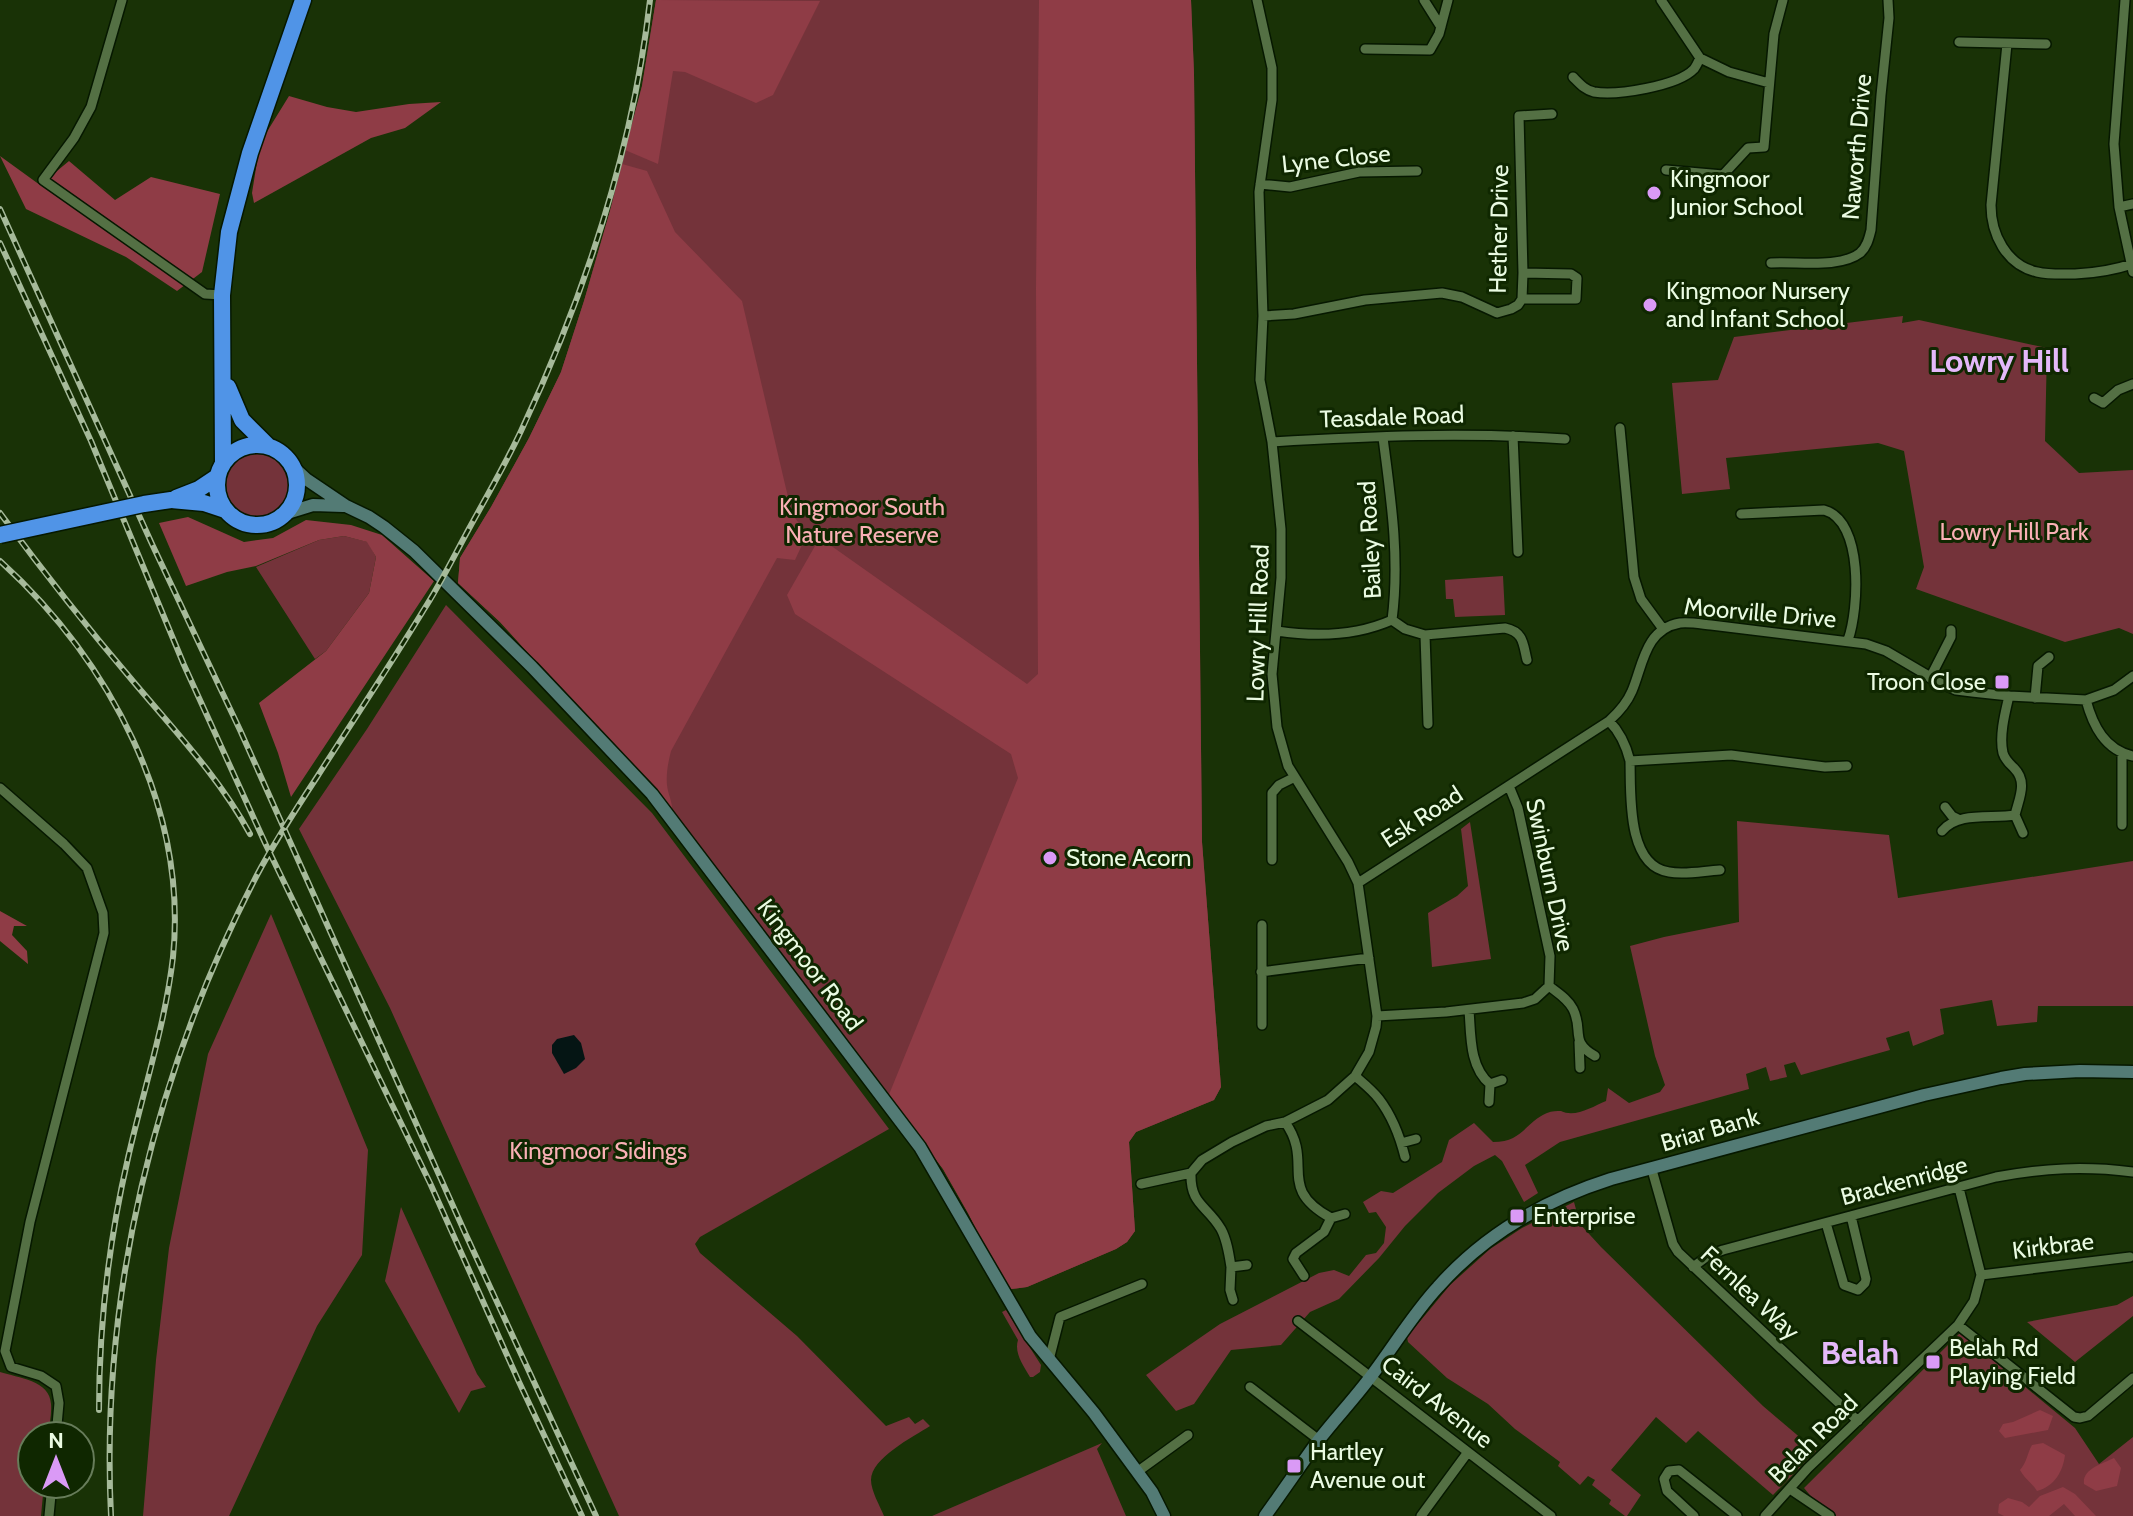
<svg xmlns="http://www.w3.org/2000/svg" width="2133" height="1516" font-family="Cabin,sans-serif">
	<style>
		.green { fill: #74333a }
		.forest { fill: #8f3c46 }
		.water { fill: #051514 }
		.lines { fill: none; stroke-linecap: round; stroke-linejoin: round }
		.street-casing { stroke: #061800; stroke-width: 12 }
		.secondary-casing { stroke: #061800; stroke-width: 15 }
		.highway-casing { stroke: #061800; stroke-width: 19 }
		.street { stroke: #547044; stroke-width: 9 }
		.secondary { stroke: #537b75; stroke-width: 12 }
		.highway { stroke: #5094e7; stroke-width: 16 }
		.rail-casing { stroke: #a6ba9a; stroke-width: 6 }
		.rail { stroke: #0f2700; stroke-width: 3; stroke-dasharray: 9; stroke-linecap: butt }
		.highway-bridge-casing { stroke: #061800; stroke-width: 19; stroke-linecap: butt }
		.highway-bridge { stroke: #5094e7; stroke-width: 16 }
		.poi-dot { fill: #da9af6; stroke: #0f2700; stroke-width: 3 }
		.labels { text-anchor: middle; stroke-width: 6; stroke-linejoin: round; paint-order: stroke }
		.street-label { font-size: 24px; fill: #eafbe2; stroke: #0f2700 }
		.poi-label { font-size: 24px; fill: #eafbe2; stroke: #0f2700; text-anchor: start }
		.park-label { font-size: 24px; fill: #fab0b5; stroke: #0f2700 }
		.district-label { font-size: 32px; font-weight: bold; fill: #e4b8f9; stroke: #0f2700 }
	</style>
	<rect width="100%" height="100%" fill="#193206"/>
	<path class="green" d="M656 0H1191L1194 74 1202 842 1221 1087 1214 1100 1136 1132 1129 1142 1135 1231 1127 1242 1116 1249 1027 1287 1011 1289 943 1169 699 845 672 812 500 622 458 583 460 558 491 507 529 438 561 372 584 301 610 211 642 86Z
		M1903 316 1902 323 1919 320 2047 348 2045 441 2079 473 2133 470V634L2119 628 2065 642 1916 589 1924 567 1904 451 1878 443 1726 458 1730 489 1682 494 1672 383 1718 380 1734 337Z
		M254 451C298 452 303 511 261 516 220 520 212 461 254 451Z
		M344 536 368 542 376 557 369 593 326 651 315 659 256 567 319 540Z
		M1503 576 1505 615 1455 617 1453 599H1446L1445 580Z
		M446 605 652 813 889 1129 700 1237 695 1244 700 1253 797 1336 886 1426 909 1417 915 1424 923 1419 930 1426C913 1437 871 1458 871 1480 871 1491 880 1506 884 1516H619L390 1008 299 829 367 729Z
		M1737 821 1889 835 1898 898 2133 861V1006H2038L2037 1022 1997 1026 1992 1000 1940 1009 1944 1034 1913 1046 1909 1031 1886 1038 1890 1050 1801 1075 1795 1062 1784 1065 1787 1077 1770 1081 1766 1067 1746 1074 1749 1089 1560 1142 1525 1165 1538 1193 1524 1202 1502 1161 1495 1155 1474 1166 1438 1193 1405 1226 1379 1258 1339 1299 1310 1312 1281 1345 1231 1350 1194 1404 1176 1411 1146 1375 1220 1324 1319 1273 1334 1270 1349 1276 1366 1255 1376 1253 1384 1243 1386 1227 1376 1212 1369 1213 1363 1202 1381 1191 1393 1193 1442 1162 1449 1140 1474 1123 1493 1142C1523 1142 1525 1122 1547 1113 1552 1111 1557 1111 1561 1111 1575 1118 1592 1107 1606 1101L1608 1088 1629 1103 1660 1092 1665 1085 1655 1056 1630 946 1664 937 1739 922Z
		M1470 822 1491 959 1432 967 1428 913 1457 896 1468 886 1461 829Z
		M271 914 368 1150 362 1255 317 1326 229 1516H143L156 1360 169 1248 208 1054Z
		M1574 1202 1580 1224 1601 1247 1763 1406 1816 1451 1773 1495 1698 1431 1686 1443 1656 1417 1611 1470 1641 1495 1627 1516H1625L1609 1504 1611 1500 1592 1485 1595 1480 1588 1476 1580 1485 1558 1466 1560 1462 1515 1429 1488 1404 1447 1378 1408 1342 1407 1337 1450 1285 1490 1249 1522 1228Z
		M401 1207 477 1374 486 1387 471 1391 459 1413 385 1281Z
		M2133 1296V1316L2075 1362 2027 1322 2117 1305Z
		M1006 1310 1041 1365 1040 1372 1033 1377H1030C1023 1365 1014 1353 1018 1340L1002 1312Z
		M1960 1333 2075 1428 2099 1464 2133 1437V1516H1832L1814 1500 1804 1488Z
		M0 1372C18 1378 50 1380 51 1404 52 1414 49 1426 48 1436H32V1484H44L41 1516H0Z
		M1102 1443 1097 1449 1126 1516H932Z"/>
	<path class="forest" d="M656 0 820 1 773 95 756 103 685 72 673 71 658 164 625 150 642 86Z
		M1039 0H1191L1194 74 1202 842 1221 1087 1214 1100 1136 1132 1129 1142 1135 1231 1127 1242 1116 1249 1027 1287 1011 1289 1003 1284 968 1213 943 1169 888 1097 1018 778 1011 754 795 614 787 595 815 546 830 545 1027 684 1038 674 1036 289Z
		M289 96 327 107 356 112 409 104 441 102 405 128 371 138 254 203 252 193 260 143Z
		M0 156 40 185 69 161 115 200 151 177 220 194 202 272 177 291 126 257 26 209Z
		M622 164 647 171 675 232 742 301 792 514 807 534 795 560 777 558 671 751C668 763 666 774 667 785 668 795 673 802 672 812L500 622 458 583 460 558 491 507 529 438 561 372 584 301 610 211Z
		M188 517 244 542 273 538 306 520 351 525 382 535 434 581 291 797 278 753 259 703 326 651 369 593 376 557 367 542 344 536 319 540 256 566 227 572 186 586 159 523Z
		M0 911 27 926H14L12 935 27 951 28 964 0 941Z
		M2040 1410 2053 1416 2048 1430 2005 1438 1999 1431 2003 1424 2013 1422Z
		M2043 1443 2065 1455C2063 1471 2055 1486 2037 1491 2032 1483 2024 1478 2020 1470 2027 1462 2027 1454 2032 1445Z
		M2114 1458 2121 1468 2117 1486 2096 1491 2084 1484C2082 1469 2102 1464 2114 1458Z
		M2063 1487 2075 1494 2096 1516H2075L2064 1504 2049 1516H2004L1998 1513 1999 1504 2008 1498 2022 1502 2029 1507 2040 1496Z"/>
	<path class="water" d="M574 1035 581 1043 585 1059 576 1068 564 1074 552 1053V1045L557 1039Z"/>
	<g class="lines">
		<defs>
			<path id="street" d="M122 0 91 107 74 138 43 180 205 294 222 295
				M1424 0 1441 27
				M1661 0 1700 58 1729 72 1769 83
				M2125 0 2114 144 2119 207 2133 272
				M1959 42 2046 44
				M2007 44 1991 205C1991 234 2006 265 2037 272 2050 275 2063 274 2075 274 2095 273 2114 270 2132 264
				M1365 49 1430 50 1439 34 1448 0
				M1573 77C1580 84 1585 90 1594 92 1616 96 1678 86 1694 69 1696 67 1699 60 1700 58
				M1666 170 1723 175 1748 148 1764 147 1774 34 1783 0
				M1260 184 1290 187 1359 172 1417 171
				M2119 207 2133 204
				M1771 263C1796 261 1839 269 1860 253 1867 247 1869 238 1871 230L1881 95 1889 18 1888 0
				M1522 299H1576L1577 278 1571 274 1523 273
				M1263 316 1294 314 1365 300 1442 293 1462 297 1497 313 1511 309 1518 305 1522 299 1523 273 1519 116 1552 114
				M2094 398 2103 403 2118 390 2133 384
				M1620 428 1634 577 1641 599 1663 629
				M1513 436 1518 552
				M1272 442C1370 436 1467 432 1565 439
				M1741 514 1824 510C1864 521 1859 609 1848 640
				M1392 620 1405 629 1425 635 1505 628C1524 632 1523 644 1527 660
				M1277 631C1316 637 1356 636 1392 620 1400 559 1391 499 1383 438
				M1425 635 1428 724
				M1930 678 1951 637V630
				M2009 696C2005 713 1999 736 2003 753 2005 760 2009 763 2014 768 2028 782 2019 798 2015 815L2023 833
				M2035 698 2038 666 2049 657
				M2086 700C2093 726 2105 750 2133 756
				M1609 721C1620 732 1626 745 1630 761 1631 792 1626 866 1669 872 1685 875 1703 871 1720 870
				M1630 761 1731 755 1825 767 1847 766
				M0 788 64 844 87 868 103 913 104 933 30 1222 5 1351 11 1367 41 1376 56 1386 59 1403 56 1436
				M1945 807 1952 816 1958 819
				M2122 825V754
				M1942 831C1958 811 1991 819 2015 815
				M1272 860V793L1279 785 1295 777
				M1358 883 1609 721C1619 712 1627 703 1632 691 1643 665 1645 629 1680 623 1690 622 1701 624 1711 625L1866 644 1886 651 1944 685 1956 690 1972 692 2009 696 2086 700 2114 690 2133 676
				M1262 925V1025
				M1261 972 1369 958
				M1549 986C1558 993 1568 999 1573 1009 1584 1031 1569 1041 1595 1056
				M1469 1010C1471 1034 1469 1067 1490 1084L1502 1080
				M1377 1016 1446 1012 1523 1003 1535 999 1549 986 1550 956 1518 808 1509 786
				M1579 1042 1580 1068
				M1355 1076C1363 1083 1372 1090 1379 1099 1392 1116 1400 1137 1405 1157
				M1489 1102 1490 1084
				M1285 1122C1315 1164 1275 1187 1331 1218L1324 1232 1296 1253 1293 1259 1304 1276
				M1401 1143 1416 1139
				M1652 1170 1673 1244 1678 1252 1858 1421
				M1191 1173C1190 1205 1207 1205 1221 1229 1227 1240 1229 1254 1231 1267L1247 1265
				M1141 1184 1191 1173 1202 1160 1232 1142 1266 1126 1285 1122 1328 1100 1355 1076 1369 1052 1376 1027 1377 1016 1358 883 1348 862 1288 766 1277 727 1272 674 1281 578V529L1272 442 1260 380 1263 316 1259 192 1272 100V68L1257 0
				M1331 1218 1345 1214
				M1826 1223 1844 1285 1858 1290 1865 1283 1866 1279 1851 1216
				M1231 1267 1230 1290 1233 1300
				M1693 1267 1709 1255 1723 1250 1996 1177C2044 1168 2085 1166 2133 1172
				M1981 1275 2130 1257
				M1298 1321 1551 1516
				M1958 1325 2074 1417 2080 1418 2088 1416 2133 1378
				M1049 1360 1060 1317 1142 1284
				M1250 1387 1319 1440
				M1137 1472 1188 1435
				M1790 1489 1830 1516
				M49 1516 52 1484
				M1421 1516 1468 1452
				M1694 1516 1667 1491 1664 1479 1669 1471 1679 1470 1737 1516
				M1765 1516 1808 1468 1958 1325 1974 1301 1981 1275 1959 1188"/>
			<path id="secondary" d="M292 466 306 479 346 506 369 517 384 527 414 551 532 667 652 794 920 1147 1030 1336 1094 1413 1152 1492 1164 1516
				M284 514 313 505 343 506
				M1265 1516C1283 1491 1300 1466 1318 1441 1335 1419 1355 1398 1372 1375 1394 1346 1413 1314 1438 1287 1484 1235 1545 1200 1611 1179L1924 1095 2001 1078 2025 1074 2080 1071 2133 1072"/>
			<path id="highway" d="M228 387 242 420 268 446
				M217 485a40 40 0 1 1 80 0a40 40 0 1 1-80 0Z
				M223 463 222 295 229 232 250 153 303 0
				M176 498 199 489 217 477
				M171 500 204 503 225 510"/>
		</defs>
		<use href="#street" class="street-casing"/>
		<use href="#secondary" class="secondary-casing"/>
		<use href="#highway" class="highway-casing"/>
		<use href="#street" class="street"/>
		<use href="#secondary" class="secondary"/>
		<use href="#highway" class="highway"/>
		<defs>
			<path id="rail" d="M0 209 152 544 240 730 466 1235 596 1516
				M0 243 91 441 184 665 266 845 430 1183 519 1382 582 1516
				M0 513C42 570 86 626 132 680 174 730 219 777 250 834
				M0 561C109 660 188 807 173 957 165 1026 143 1091 128 1158 109 1240 99 1325 99 1410
				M111 1516C100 1295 155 1071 257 875 275 841 296 809 317 777 352 722 389 667 423 611 441 583 455 554 471 525 488 494 506 463 521 431 585 295 633 149 650 0"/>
		</defs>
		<use href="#rail" class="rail-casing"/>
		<use href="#rail" class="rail"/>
		<defs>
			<path id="highway-bridge" d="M0 535 144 504 171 500"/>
		</defs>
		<use href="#highway-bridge" class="highway-bridge-casing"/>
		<use href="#highway-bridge" class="highway-bridge"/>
	</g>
	<g class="poi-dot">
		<circle cx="1654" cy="193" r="8"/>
		<circle cx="1650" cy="305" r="8"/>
		<rect x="1994" y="674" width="16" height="16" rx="4"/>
		<circle cx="1050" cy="858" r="8"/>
		<rect x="1509" y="1208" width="16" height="16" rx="4"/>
		<rect x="1925" y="1354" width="16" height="16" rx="4"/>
		<rect x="1286" y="1458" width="16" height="16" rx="4"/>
	</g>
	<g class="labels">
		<g class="street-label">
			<text transform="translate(1857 147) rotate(-85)" y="8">Naworth Drive</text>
			<text transform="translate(1336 159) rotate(-6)" y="8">Lyne Close</text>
			<text transform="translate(1499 229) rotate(-89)" y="8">Hether Drive</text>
			<text transform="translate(1392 417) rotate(-2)" y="8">Teasdale Road</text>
			<text transform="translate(1370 540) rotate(-93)" y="8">Bailey Road</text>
			<text transform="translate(1760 613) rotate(5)" y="8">Moorville Drive</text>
			<text transform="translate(1258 623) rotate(-88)" y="8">Lowry Hill Road</text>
			<text transform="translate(1422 817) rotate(-33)" y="8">Esk Road</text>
			<text transform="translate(1550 875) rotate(78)" y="8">Swinburn Drive</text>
			<text transform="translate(810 965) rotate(53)" y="8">Kingmoor Road</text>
			<text transform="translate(1710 1130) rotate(-16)" y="8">Briar Bank</text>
			<text transform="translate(1904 1181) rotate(-15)" y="8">Brackenridge</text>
			<text transform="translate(2053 1246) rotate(-7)" y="8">Kirkbrae</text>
			<text transform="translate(1750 1293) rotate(43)" y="8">Fernlea Way</text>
			<text transform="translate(1437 1402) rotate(38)" y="8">Caird Avenue</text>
			<text transform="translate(1813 1439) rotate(-45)" y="8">Belah Road</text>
		</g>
		<g class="poi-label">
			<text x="1670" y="187">Kingmoor<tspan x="1670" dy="28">Junior School</tspan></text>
			<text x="1666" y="299">Kingmoor Nursery<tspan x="1666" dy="28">and Infant School</tspan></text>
			<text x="1986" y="690" text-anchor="end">Troon Close</text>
			<text x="1066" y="866">Stone Acorn</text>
			<text x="1533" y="1224">Enterprise</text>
			<text x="1949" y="1356">Belah Rd<tspan x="1949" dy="28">Playing Field</tspan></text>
			<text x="1310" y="1460">Hartley<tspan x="1310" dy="28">Avenue out</tspan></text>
		</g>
		<g class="park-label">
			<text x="862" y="515">Kingmoor South<tspan x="862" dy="28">Nature Reserve</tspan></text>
			<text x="2014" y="540">Lowry Hill Park</text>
			<text x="598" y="1159">Kingmoor Sidings</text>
		</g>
		<g class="district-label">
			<text x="1999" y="372">Lowry Hill</text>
			<text x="1860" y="1364">Belah</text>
		</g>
	</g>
	<g transform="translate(56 1460)"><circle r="38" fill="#0f2700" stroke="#677c5a" stroke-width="2"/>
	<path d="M0-6L14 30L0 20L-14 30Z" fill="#da9af6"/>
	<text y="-12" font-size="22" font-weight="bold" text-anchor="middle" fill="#eafbe2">N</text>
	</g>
</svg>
